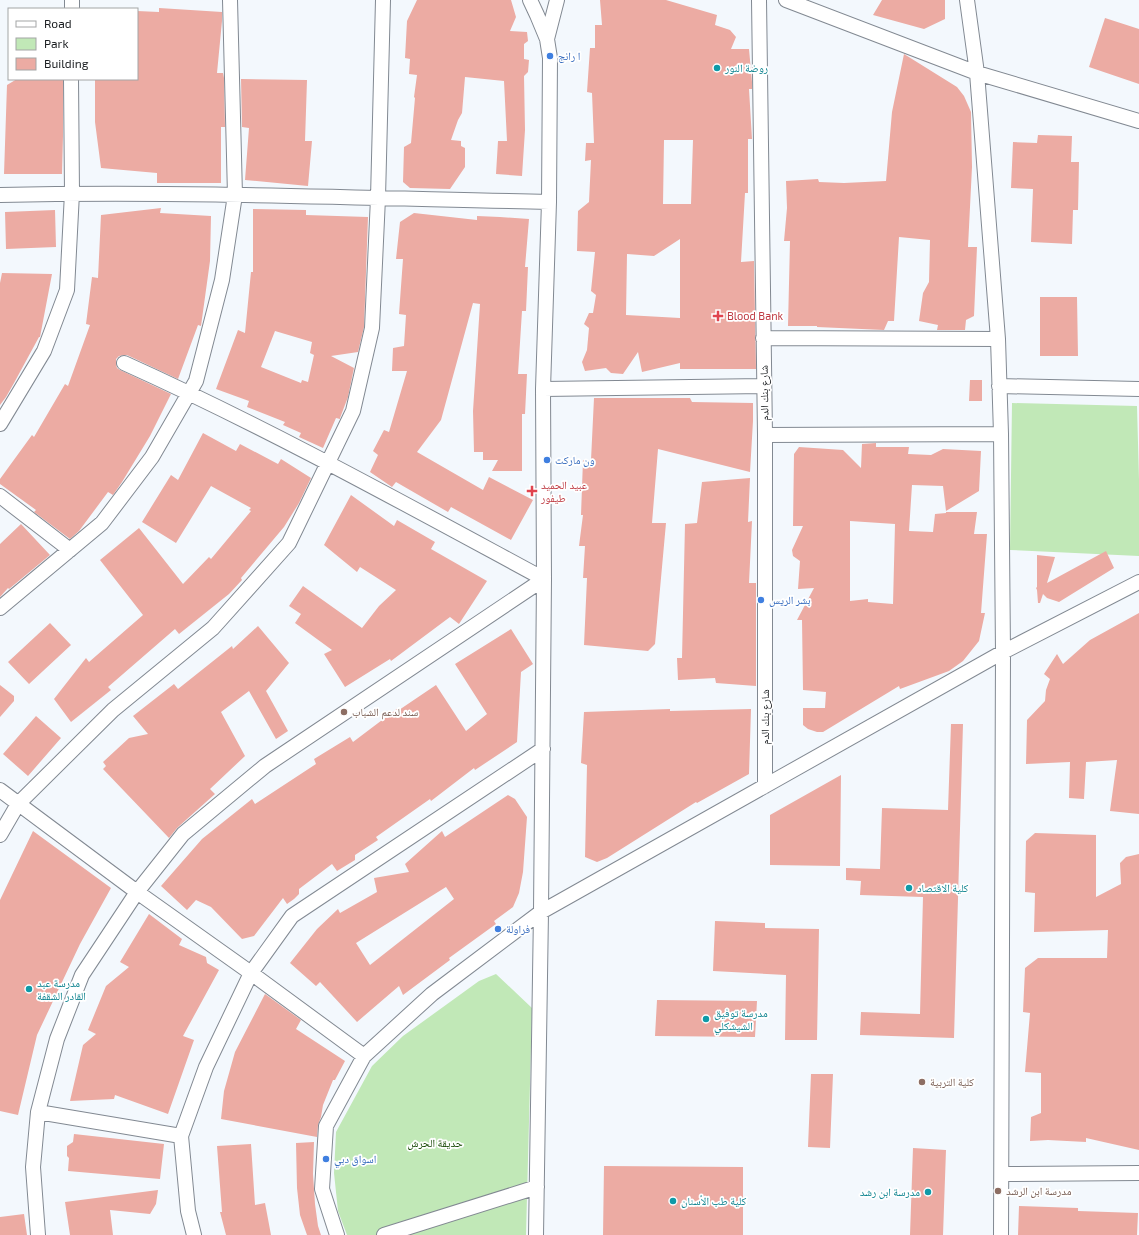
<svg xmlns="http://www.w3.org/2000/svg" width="1139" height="1235" font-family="'Exo 2','Noto Naskh Arabic',sans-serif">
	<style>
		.green { fill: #c1e8b7 }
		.building { fill: #ecaba3; fill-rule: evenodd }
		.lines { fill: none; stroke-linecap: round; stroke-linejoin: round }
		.street-casing { stroke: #828992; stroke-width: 16 }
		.street { stroke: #fff; stroke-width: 14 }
		.shop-dot { fill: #3f7fe0; stroke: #fff; stroke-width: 1.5 }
		.culture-dot { fill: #0f9aa8; stroke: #fff; stroke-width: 1.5 }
		.health-dot { fill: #e0444e; stroke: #fff; stroke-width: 1.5 }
		.education-dot { fill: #8d6e63; stroke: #fff; stroke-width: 1.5 }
		.labels { text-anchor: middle; stroke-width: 3.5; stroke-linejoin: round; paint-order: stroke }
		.shop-label { font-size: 11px; fill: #366cbe; stroke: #fff; text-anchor: start }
		.culture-label { font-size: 11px; fill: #0d838f; stroke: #fff; text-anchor: start }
		.health-label { font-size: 11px; fill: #be3a42; stroke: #fff; text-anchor: start }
		.street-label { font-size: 11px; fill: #1b1e21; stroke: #fff }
		.education-label { font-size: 11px; fill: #785e54; stroke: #fff; text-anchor: start }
		.park-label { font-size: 11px; fill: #144602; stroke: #fff }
	</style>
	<rect width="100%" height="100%" fill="#f3f8fd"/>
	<path class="green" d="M1012 403 1137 406 1139 480V556L1010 550Z
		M496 974 532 1008 526 1235H347L338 1211 334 1173 336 1132 372 1066 403 1036 479 981Z"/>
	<path class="building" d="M417 0H511L516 17 510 31 527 32 528 41 524 44V59L529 60 528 72 524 76 525 130 522 176 496 174 498 141H507L504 81 465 77 462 113 458 120 451 140 461 141V146L465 148V167L450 189 410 188 403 182 404 147 411 143 415 98 414 97 417 75 409 74 410 59 405 58 407 21Z
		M600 0H666L717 15 715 25 730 30 736 37 731 49H749L752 82V89H749L752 139H748V193H745L741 262 754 261 756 369H680V363L642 372 638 352 623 374 611 373 606 368 585 371 582 362 587 350 589 328 584 324 589 313H593L596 295 591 291 595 252 577 251 578 211 589 202 591 160 585 161 586 143H594L592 93 587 92 590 48H595V25H602ZM664 140H693L691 204H663ZM680 239V318L626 315 627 254 654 256Z
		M882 0H945V19L924 29 873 15Z
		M159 8 222 12V21L217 73H223L224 78 225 127H221V183H157V173L101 168 95 122V79H137V11L159 12Z
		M1105 18 1139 29V84L1089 67Z
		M904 54 957 87 964 96 971 112 972 167 968 247H977L974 316 966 320 965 330H937L938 325 919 321 923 293 929 282 930 240 899 237 894 321H888L884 330 817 327V326H788L790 241H784L787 208 786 181 818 179 819 182 844 183 886 181 892 112Z
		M17 79H63V136L62 174H4L7 85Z
		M241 79 307 80 305 141H312L308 186 245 180 249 128 242 127Z
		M1038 135 1072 136 1071 162H1079L1078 210H1073L1072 244 1031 242 1033 189 1011 188 1013 142 1037 143Z
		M161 208 160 213 211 216 210 261 201 326 198 325 178 379 127 355H124L119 356 116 359V364L117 368 120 370 171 394 150 436 122 482 113 495 108 492 79 531 70 539 34 512 36 510 0 484V479L32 435 34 437 65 384 68 386 90 325 86 324 92 277 98 278 101 215Z
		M253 209 306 210V215L368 217 364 327 358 352 331 356 354 368 348 397 340 418V419L336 418 323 448 299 437 301 433 283 425 285 422 247 407 249 401 216 389 238 330 245 333 251 272H253ZM275 331 312 342 310 353 314 355 308 382 302 380 301 383 261 367Z
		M55 210 56 247 6 249 5 212Z
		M414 213 477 220V216L500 217 529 219 525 267H528L526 311H522L518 374H527L525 414H522V471H492L498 460H483V452H474L473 411 480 304 473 303 441 420 417 452 483 490 489 477 533 500 511 540 451 507 448 512 396 482 392 487 370 472 378 455 373 451 384 430 389 432 407 371H392L393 348 404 346 406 315 399 314 403 259H396L400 222Z
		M2 273 52 274 40 337H39L14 383 6 397 0 405V283Z
		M1040 297H1077L1078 356H1040Z
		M970 380H982V401H969Z
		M594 398H690L692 402 753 403V421L750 472 658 449 652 523H666L655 644 648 651 584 645 587 578H583L585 546H579L583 515H581L583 460H591Z
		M203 433 236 451 240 444 278 464 281 459 311 478 299 503 284 527 241 578 242 580 229 594 179 634 175 629 108 687 111 690 71 722 54 699 86 658 89 662 143 615 100 560 139 528 183 584 209 557 211 559 251 511 249 510 251 508 211 486 176 543 142 522 171 475 178 480Z
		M876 443V447H909L908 454 931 455 943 449 981 451 979 491 946 511 943 486 912 485 909 531 933 532 935 514 946 513V512H977L974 534H987L981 613H985L979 641 963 661 949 671 900 689 899 686 823 732H817L808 729 803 725V708H825L826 692 803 690 802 620H797L814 588 798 589 800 561 793 556 792 550 803 526H793L794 454 799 447 843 450 861 468 862 444ZM850 521 895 524 893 604 868 602V599L850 601Z
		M750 478 748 522 752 521 749 583H756V686L716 683 715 678 678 680 677 658H682L685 524 697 523 702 482Z
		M351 495 394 526 397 520 435 542 431 549 487 581 459 624 450 617 391 661 390 659 345 687 324 654 332 650 295 623 301 614 289 606 303 586 362 628 379 606 396 590 360 567 357 572 324 545Z
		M21 524 50 555 9 589 8 588 0 597V544Z
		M1106 551 1114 568 1059 602 1047 598 1043 594 1040 603H1038L1037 590 1036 588 1037 587V555L1055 557 1047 583Z
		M1139 613V814L1110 811 1117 760 1086 762 1084 799 1069 798 1070 762 1026 764 1027 720 1045 701 1046 690 1050 679 1044 674 1057 654 1063 664 1090 640Z
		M50 623 71 645 29 684 8 662Z
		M258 626 289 663 266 691 288 731 276 739 249 691 221 712 245 756 210 789 215 794 177 828 169 838 103 769 106 766 103 762 129 738 148 734 133 716 174 684 178 689 232 646 233 649Z
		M511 629 533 664 521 672 517 742 475 770 474 768 431 801 430 799 376 837 378 840 355 855V860L337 871 332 864 299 889V894L294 899 287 904 283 898 254 936 242 939 211 907 196 900 187 910 161 886 202 839 252 799 255 804 316 764 314 759 350 737 353 742 398 708 399 710 436 685 466 731 487 714 455 664Z
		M0 685 14 696V701L0 717Z
		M670 709V711L751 709 749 774 697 803 696 802 607 858 597 862 585 857 587 765 581 763 584 712Z
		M36 716 61 738 28 776 3 754Z
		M951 724H963L954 1038 860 1035 861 1012 920 1014 923 897 860 895 861 881 846 880V868L880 869 882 808 948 810Z
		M841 775 840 866 770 865V815Z
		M508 795 515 799 527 817 523 872 519 893 513 907 494 921 496 924 449 958 450 960 403 995 399 986 357 1022 320 982 316 986 290 963 317 929 338 909 340 913 377 892 374 878 409 872 405 864 442 831 445 837ZM446 887 454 899 370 965 356 943Z
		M33 831 111 888 80 944 37 1035 18 1115 0 1111V900Z
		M1035 833 1096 835V897L1121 884 1120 863 1126 857 1139 854V1150L1086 1138V1142L1048 1140 1030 1141 1031 1117 1041 1113V1073L1025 1072 1030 1013 1023 1012 1025 968 1038 958H1107L1108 930 1034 932 1035 893 1025 892 1026 841Z
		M149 914 182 939 179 945 206 957 207 963 219 970 183 1036 194 1040 168 1114 115 1095 114 1099 70 1101 83 1045 96 1034 88 1030 106 986 129 967 120 962Z
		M715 921 765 923V928L819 929 817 1040H785L786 975 713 971Z
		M265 994 301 1020 296 1029 345 1061 335 1080H333L323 1105 321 1117 318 1125 317 1137 221 1119 224 1091 235 1052Z
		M657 1000 757 1001 755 1037 655 1036Z
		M811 1074H833L830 1148 808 1147Z
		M74 1134 164 1144 160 1179 68 1171 69 1158 67 1156V1146L73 1142Z
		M314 1142 313 1174 315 1204 318 1226 321 1235H307L300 1215 297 1188 296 1143Z
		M251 1144 255 1205 265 1203 271 1235H226L220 1212H222L217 1146Z
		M913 1148 946 1150 943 1235H910Z
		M604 1166 743 1167V1235H603Z
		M158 1190 156 1204 150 1214 110 1210 113 1235H70L65 1202Z
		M1019 1206 1078 1208V1211L1138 1213 1137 1235H1018Z
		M24 1214 27 1235H0V1217Z"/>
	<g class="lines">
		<defs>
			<path id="street" d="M530 0 537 15 547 39 550 58 549 202 543 389 544 579 541 912 536 1235
				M759 0 765 435V786
				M786 0 977 73 1139 121
				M967 0 977 73 998 339 1001 434 1003 652 1001 1235
				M72 9V0
				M547 39 557 0
				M0 195C183 191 366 198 549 202
				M763 338 998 339
				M999 386 1139 389
				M543 389 764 386
				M0 424 44 351 67 290 72 193 71 79
				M765 435 1001 434
				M0 496 70 550
				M0 608 102 523 152 457 196 381 222 280 235 195 230 0
				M0 790 137 892 251 973 364 1056
				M0 835 18 804 113 710 213 628 289 543 353 411 372 328 378 198 383 0
				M38 1112 181 1136
				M1002 1174 1139 1173
				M38 1235 33 1167 38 1112 57 1039 82 975 137 892 183 834 265 766 544 579C405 504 268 428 124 363
				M194 1235 188 1211 181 1136 206 1067 251 973 292 916 543 749
				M337 1235 322 1189 326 1126 364 1056 432 994 541 912 1003 652 1139 582
				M384 1235 537 1187"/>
		</defs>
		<use href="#street" class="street-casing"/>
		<use href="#street" class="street"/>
	</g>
	<g class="shop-dot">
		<circle cx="550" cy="56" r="4"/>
		<circle cx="547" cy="460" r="4"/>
		<circle cx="761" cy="600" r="4"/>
		<circle cx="498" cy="929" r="4"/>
		<circle cx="326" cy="1159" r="4"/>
	</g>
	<g class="culture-dot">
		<circle cx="717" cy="68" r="4"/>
		<circle cx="909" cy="888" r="4"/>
		<circle cx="29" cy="989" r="4"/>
		<circle cx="706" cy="1019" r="4"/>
		<circle cx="928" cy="1192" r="4"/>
		<circle cx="673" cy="1201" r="4"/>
	</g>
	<g class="health-dot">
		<path d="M716 310h4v4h4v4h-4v4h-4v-4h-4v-4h4z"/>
		<path d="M530 485h4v4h4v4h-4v4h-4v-4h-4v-4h4z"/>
	</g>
	<g class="education-dot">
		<circle cx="344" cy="712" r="4"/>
		<circle cx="922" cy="1082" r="4"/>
		<circle cx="998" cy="1191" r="4"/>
	</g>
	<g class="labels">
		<g class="shop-label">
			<text x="558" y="60">ا رانج</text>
			<text x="555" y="464">ون ماركت</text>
			<text x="769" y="604">بشر الريس</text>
			<text x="506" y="933">فراولة</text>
			<text x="334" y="1163">اسواق دبي</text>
		</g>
		<g class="culture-label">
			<text x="725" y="72">روضة النور</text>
			<text x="917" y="892">كلية الاقتصاد</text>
			<text x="37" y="987">مدرسة عبد<tspan x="37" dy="13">القادر الشقفة</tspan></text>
			<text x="714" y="1017">مدرسة توفيق<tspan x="714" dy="13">الشيشكلي</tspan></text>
			<text x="920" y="1196" text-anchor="end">مدرسة ابن رشد</text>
			<text x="681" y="1205">كلية طب الأسنان</text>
		</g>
		<g class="health-label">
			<text x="727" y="320">Blood Bank</text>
			<text x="541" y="489">عبيد الحميد<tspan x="541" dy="13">طيفور</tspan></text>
		</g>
		<g class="street-label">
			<text transform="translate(764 393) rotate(-91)" y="4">شارع بنك الدم</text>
			<text transform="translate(765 717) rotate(-90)" y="4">شارع بنك الدم</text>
		</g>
		<g class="education-label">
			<text x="352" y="716">سند لدعم الشباب</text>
			<text x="930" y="1086">كلية التربية</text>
			<text x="1006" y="1195">مدرسة ابن الرشد</text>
		</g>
		<g class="park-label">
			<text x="435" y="1147">حديقة الحرش</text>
		</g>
	</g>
	<rect x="8" y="8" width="130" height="72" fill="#ffffff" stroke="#a4a5a6"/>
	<rect x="16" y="21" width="20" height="6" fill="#ffffff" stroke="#a4a5a6"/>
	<text x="44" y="28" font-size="12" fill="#1b1e21">Road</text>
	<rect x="16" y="38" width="20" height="12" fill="#c1e8b7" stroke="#a4a5a6"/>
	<text x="44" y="48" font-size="12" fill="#1b1e21">Park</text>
	<rect x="16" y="58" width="20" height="12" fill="#ecaba3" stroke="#a4a5a6"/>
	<text x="44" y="68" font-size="12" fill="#1b1e21">Building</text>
</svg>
